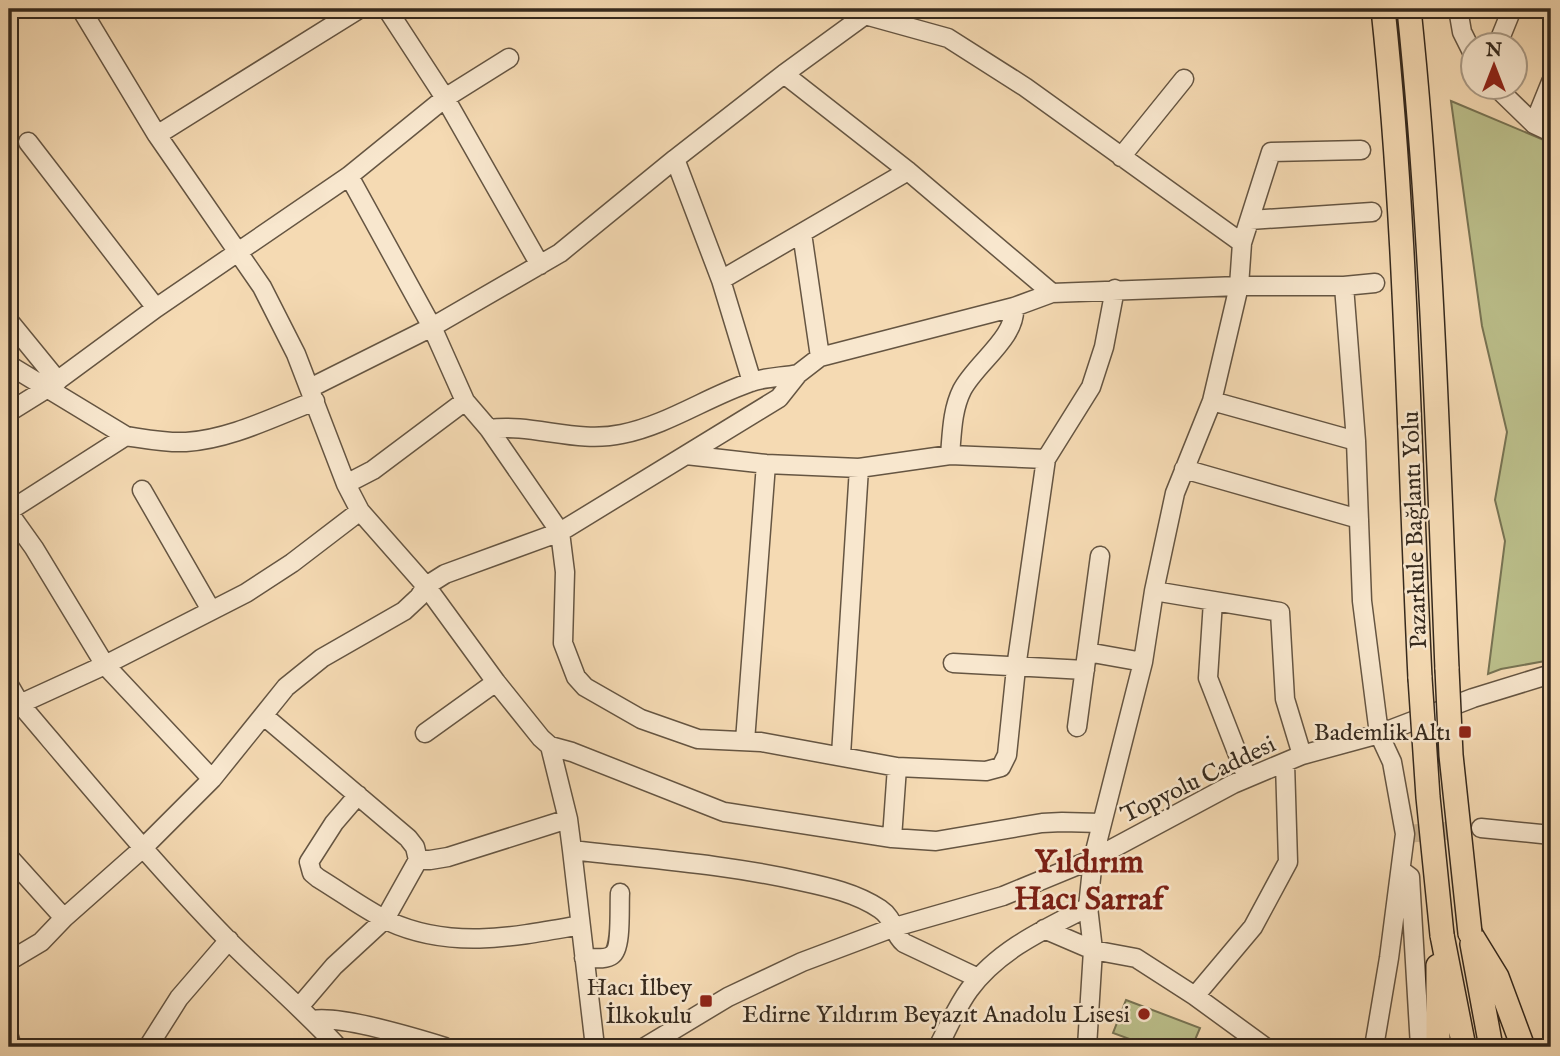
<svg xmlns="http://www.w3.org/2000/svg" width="1560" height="1056" font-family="'IM FELL English',serif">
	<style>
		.green { fill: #bcc08c; stroke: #787454; stroke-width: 2 }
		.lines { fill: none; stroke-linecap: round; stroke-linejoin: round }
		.minor-tunnel { stroke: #cfb795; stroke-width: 18; stroke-dasharray: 18 9; stroke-linecap: butt }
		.minor-casing { stroke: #655542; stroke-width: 21 }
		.major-casing { stroke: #35291d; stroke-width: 26 }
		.minor { stroke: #f8e7ce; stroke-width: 18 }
		.major { stroke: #f5dab3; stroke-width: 23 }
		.major-bridge-casing { stroke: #35291d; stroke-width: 26; stroke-linecap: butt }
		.major-bridge { stroke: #f5dab3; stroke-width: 23 }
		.poi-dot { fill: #8f2418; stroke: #f8e7ce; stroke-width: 2.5 }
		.labels { text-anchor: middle; stroke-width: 5; stroke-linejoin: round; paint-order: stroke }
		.street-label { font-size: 24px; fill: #35291d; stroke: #f8e7ce }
		.poi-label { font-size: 24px; fill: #35291d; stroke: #f8e7ce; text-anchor: end }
		.district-label { font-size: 32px; font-weight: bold; fill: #7a1f14; stroke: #f8e7ce }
	</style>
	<rect width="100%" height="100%" fill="#f5dab3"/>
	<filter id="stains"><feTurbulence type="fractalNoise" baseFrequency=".00286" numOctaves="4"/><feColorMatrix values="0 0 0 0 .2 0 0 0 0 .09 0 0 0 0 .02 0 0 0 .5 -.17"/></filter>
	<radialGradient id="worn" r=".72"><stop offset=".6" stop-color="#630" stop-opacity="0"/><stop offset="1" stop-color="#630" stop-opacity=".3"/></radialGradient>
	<path class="green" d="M1451 101 1551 143V660L1501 669 1488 674 1505 541 1495 500 1507 432 1482 326Z
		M1126 1000 1200 1028 1192 1047H1151L1113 1033Z"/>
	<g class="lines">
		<path class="minor-tunnel" d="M1405 834 1470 829"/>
		<defs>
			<path id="minor" d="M81 9 157 135 262 287 296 354 346 484 360 511 426 586 496 682 541 738 550 746 572 752 724 812 892 838 936 841 1042 823 1062 822 1101 823
				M387 9 445 98 509 58
				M1458 9 1462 32 1472 52
				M1497 46 1512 9
				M784 74 908 171 1052 293
				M1497 88 1534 124 1551 132
				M1534 124 1551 82
				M157 135 359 9
				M28 142 156 308
				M1121 157 1184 79
				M675 159 721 280
				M349 176 432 327 465 401 489 429 560 532 565 572 563 643 576 677 585 687 641 719 698 739 761 742 897 767 986 771 1001 767 1007 755 1016 668 1046 459 1091 387 1104 347 1115 289
				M1250 220 1372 212
				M802 233 820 357
				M1242 243 1271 152 1361 150
				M1344 286 1375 283
				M9 321 58 381
				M9 365 126 436
				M752 382 721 280 908 171
				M310 388 432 327 560 253 675 159 784 74 865 15 948 38 1025 87 1242 243 1239 286 1212 401 1175 493 1154 591 1143 662 1093 859 1088 907C1045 929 998 950 969 990 956 1008 948 1028 938 1047
				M1212 401 1356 441
				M9 412 46 389 156 308 349 176 445 98 540 265
				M489 429C533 423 576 444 622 434 667 425 707 397 751 382 765 377 783 377 798 374
				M686 455 766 464 859 468 950 455 1046 459
				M950 455C952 433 952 410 962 390 976 363 1017 337 1014 307
				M1184 469 1359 519
				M346 484 373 470 465 401
				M142 490 211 610
				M9 511 126 436C146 439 166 443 186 442 231 439 273 417 315 401
				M9 513 34 548 105 665 212 779
				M1154 591 1280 612 1285 699 1302 755
				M1213 601 1208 678 1247 778
				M1087 652 1143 662
				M953 663 1085 670
				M9 685 20 704C88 784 155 865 228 940 264 976 303 1009 338 1047
				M9 709 105 665 246 593 292 563 360 511
				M264 716 408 838 415 847 418 860
				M1077 727 1100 556
				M425 733 496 682
				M745 741 766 464
				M550 746 568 819 572 850 595 1047
				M841 755 859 468
				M358 795 334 823 309 862 312 873 318 878C341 892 364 909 388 921 451 950 514 937 580 925
				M1481 828 1551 835
				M892 838 897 767
				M572 850C648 859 725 864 800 881 828 887 856 893 880 909 895 919 892 933 904 943L978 978
				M9 857 64 918
				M1402 871 1410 877 1420 1047
				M1044 929 1093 950 1088 907
				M584 958C592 958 606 960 612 955 622 949 619 905 620 893
				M9 961 41 942 64 918 143 848 212 779 286 687 322 658 404 611 419 597 426 586 445 574 560 532 779 398 798 374 820 357 1014 307 1052 293 1239 286H1344L1356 441 1362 601 1379 734 1392 762 1405 834 1389 958 1374 1047
				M1195 996 1253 927 1288 862 1285 763
				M299 1007 334 966 385 919 418 860H430L448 857 568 819
				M313 1020C341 1015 416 1038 445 1047
				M9 1037 12 1047
				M148 1047 179 998 229 940
				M645 1047 728 997 802 962 895 927 1003 896 1093 859 1233 784 1302 755 1379 734 1473 698 1551 674
				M1087 1047 1093 950 1136 958 1195 996 1265 1047"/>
			<path id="major" d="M1383 9C1407 231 1409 455 1420 678
				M1409 9C1432 228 1438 449 1447 669
				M1470 933 1497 977 1523 1047
				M1442 935 1464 1047
				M1472 944 1491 1047
				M1438 1047V966"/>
		</defs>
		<use href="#minor" class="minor-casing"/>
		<use href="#major" class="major-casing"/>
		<use href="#minor" class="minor"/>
		<use href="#major" class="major"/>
		<defs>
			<path id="major-bridge" d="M1447 669 1451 755 1470 933
				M1420 678 1428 797 1442 935"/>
		</defs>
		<use href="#major-bridge" class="major-bridge-casing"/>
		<use href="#major-bridge" class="major-bridge"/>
	</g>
	<g class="poi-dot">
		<rect x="1458" y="725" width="14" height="14" rx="3.5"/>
		<rect x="699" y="994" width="14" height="14" rx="3.5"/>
		<circle cx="1144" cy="1014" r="7"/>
	</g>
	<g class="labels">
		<g class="street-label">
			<text transform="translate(1414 530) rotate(-92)" y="8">Pazarkule Bağlantı Yolu</text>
			<text transform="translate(1198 779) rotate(-26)" y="8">Topyolu Caddesi</text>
		</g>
		<g class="poi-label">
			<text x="1451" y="740">Bademlik Altı</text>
			<text x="692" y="995">Hacı İlbey<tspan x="692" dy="28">İlkokulu</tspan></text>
			<text x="1130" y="1022">Edirne Yıldırım Beyazıt Anadolu Lisesi</text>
		</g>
		<g class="district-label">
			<text x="1089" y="872">Yıldırım<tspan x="1089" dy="37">Hacı Sarraf</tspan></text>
		</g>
	</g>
	<rect width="1560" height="1056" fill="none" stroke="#f5dab3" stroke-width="35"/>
	<rect x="10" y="10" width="1539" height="1035" fill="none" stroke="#35291d" stroke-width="3.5"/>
	<rect x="18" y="18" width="1525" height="1021" fill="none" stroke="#35291d" stroke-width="2"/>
	<g transform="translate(1494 66)"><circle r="33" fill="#f8e7ce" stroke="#aa9b87" stroke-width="2"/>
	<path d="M0-5L12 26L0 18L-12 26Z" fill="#8f2418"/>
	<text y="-10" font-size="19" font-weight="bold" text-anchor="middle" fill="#35291d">N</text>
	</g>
	<rect width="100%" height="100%" filter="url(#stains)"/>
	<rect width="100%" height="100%" fill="url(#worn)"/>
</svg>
